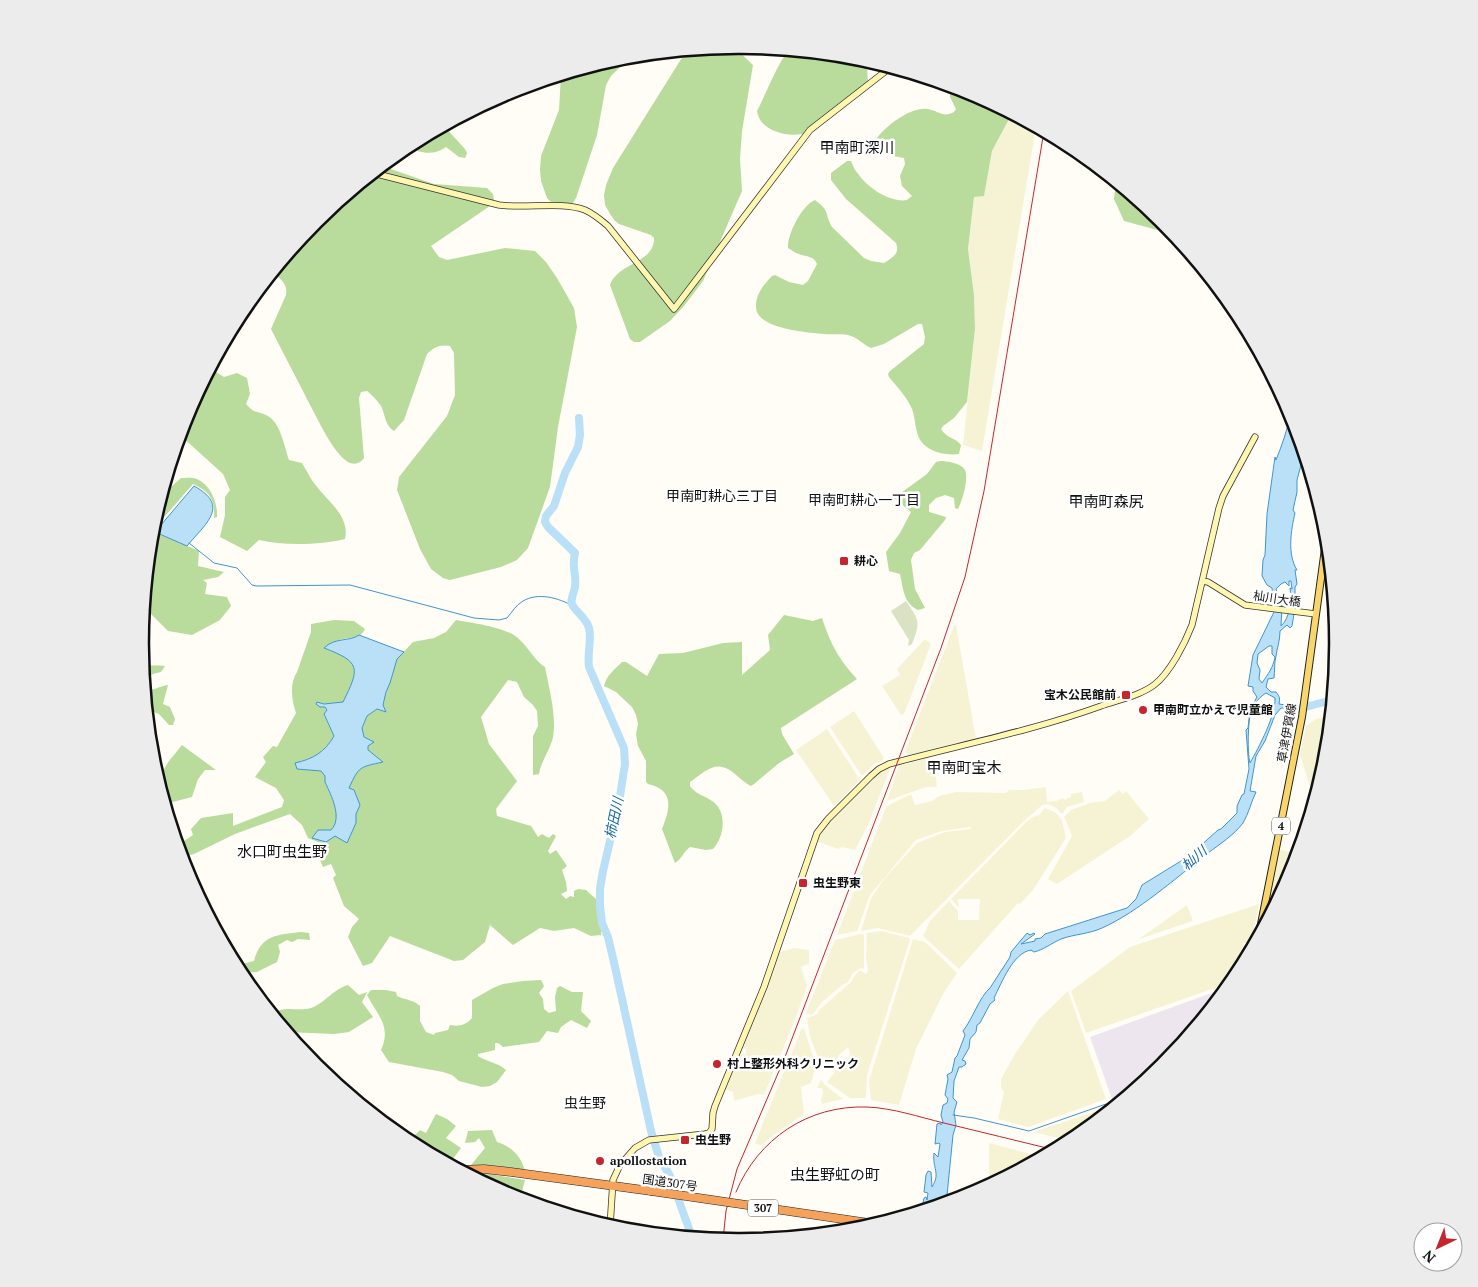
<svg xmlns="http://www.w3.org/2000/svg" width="1478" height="1287" font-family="'PT Serif','Noto Sans JP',serif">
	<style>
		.industrial { fill: #eee6ef }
		.farmland { fill: #f6f3d4 }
		.forest { fill: #b9dc9c }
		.cemetery { fill: #d9e3c4 }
		.water { fill: #b9e0f7; stroke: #3f96cf; fill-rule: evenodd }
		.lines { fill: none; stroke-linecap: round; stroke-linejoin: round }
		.stream { stroke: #3f96cf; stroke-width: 1 }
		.river { stroke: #b9e0f7; stroke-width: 8 }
		.secondary-casing { stroke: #333; stroke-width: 7 }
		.primary-casing { stroke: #222; stroke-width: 8 }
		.highway-casing { stroke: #222; stroke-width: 9 }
		.secondary { stroke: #fff6b0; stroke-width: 5.5 }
		.primary { stroke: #f9d66b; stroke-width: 6 }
		.highway { stroke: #f5a25d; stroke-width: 8 }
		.rail { stroke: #c4262e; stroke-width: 1 }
		.highway-bridge-casing { stroke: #222; stroke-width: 9; stroke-linecap: butt }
		.highway-bridge { stroke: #f5a25d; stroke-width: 8 }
		.poi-dot { fill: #c4262e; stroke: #fff; stroke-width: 2 }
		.labels { text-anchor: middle; stroke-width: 5; stroke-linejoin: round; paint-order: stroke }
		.shield { fill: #fff; stroke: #585858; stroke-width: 1 }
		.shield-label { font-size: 11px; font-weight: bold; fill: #111 }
		.poi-label { font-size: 12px; font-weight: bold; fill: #111; stroke: #fff; text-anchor: start }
		.street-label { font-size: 12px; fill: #111; stroke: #fff }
		.neighbourhood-label { font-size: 14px; fill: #111; stroke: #fff }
		.water-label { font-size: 14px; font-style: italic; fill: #1768a6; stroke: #fff }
		.quarter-label { font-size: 15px; fill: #111; stroke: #fff }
		.rim { fill: none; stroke: #111; stroke-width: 2.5 }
	</style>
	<rect width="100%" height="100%" fill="#fffdf5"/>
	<path class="industrial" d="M1228 987 1162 1067 1130 1093 1112 1099 1090 1037Z"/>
	<path class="farmland" d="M1009 119 1025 121 1036 127 982 451 963 445 975 329 974 295 968 249 974 197 984 195 992 151Z
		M956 625 976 739 909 755 905 752 954 626Z
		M925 639 931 644 904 714 901 715 882 686 900 675 897 669Z
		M854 711 884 758 882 761 874 764 862 776 830 727Z
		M1330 715 1326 761 1314 799 1300 755 1306 726 1316 719Z
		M827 729 860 780 834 806 796 750Z
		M930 757 935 771 937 787H926L887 801 899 766Z
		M890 768 869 823 855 850 842 847 838 849 816 841 828 823 880 772 884 769Z
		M1046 787 1047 802 1056 801 1063 798 1064 800 1071 797V794L1082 792 1084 802 1067 807 1062 814 1055 807 1047 804 1042 805 1023 822 910 936 878 928 861 931 871 898 884 879 917 843 945 832 971 829V827L942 831 916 840 870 895 857 931 837 935 878 828 886 807 891 804 911 794 915 805 932 801 939 796 956 792 1006 793 1009 790H1023Z
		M1119 790 1123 794 1126 791 1149 819 1130 836 1057 884 1048 879 1072 836 1064 817 1071 810 1090 803 1105 801Z
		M1045 808 1056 813 1062 820 1066 838 1033 890 1020 904 1018 903 959 969 923 936 930 921 949 901 958 911V920H979L980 899H958L959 908 951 899 1026 822 1033 817 1039 815Z
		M1278 849 1289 852 1291 857 1296 859 1292 873 1282 891 1272 895 1270 893Z
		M1259 904 1251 943H1243L1245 950 1250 951 1232 982 1086 1033 1071 991 1130 947Z
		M1187 905 1193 921 1139 939Z
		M882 931 909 938 910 940 867 1075 866 1098H850L827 1082 838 1068 848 1061 850 1053 848 1047 839 1055 834 1065 821 1069 817 1055 810 1037 807 1018 818 1014 819 1010 851 982 855 975 860 970 866 974 868 971 866 958 867 936 866 933Z
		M861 934 864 935V969L861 968 853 973 848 982 841 986 822 1002 812 1015 806 1013 835 940Z
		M913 939 925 942 957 973 943 994 916 1049 899 1105 871 1100 869 1081Z
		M794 948 809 950V965L807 964 801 967 807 985 796 1017 764 1095 758 1094 734 1101 733 1092 725 1089 740 1054H746V1049L741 1048 780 952Z
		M1068 991 1106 1099 1028 1127 998 1119 1004 1092 1001 1088V1079L1015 1054 1038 1020Z
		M804 1028 816 1066 811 1083 801 1087 804 1114 771 1137 761 1146 755 1143 801 1030Z
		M821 1080 825 1085 843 1099 822 1104 821 1100 823 1093 822 1088H817Z
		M1109 1107 1110 1110 1071 1141 1033 1132Z
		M989 1143 1043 1157 989 1185Z"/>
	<path class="forest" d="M733 46 753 65 742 131 740 159 742 191 703 281 684 306 670 321 640 342H634L630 339 610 285C617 263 655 263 654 238L651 235 619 224 615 221 610 214 605 205 604 195 606 185 613 168 683 56 688 52Z
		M789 50 856 57H858L867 69 868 81 862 92 807 133C789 138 760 132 757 111 767 92 776 66 789 50Z
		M623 56 630 57 611 76 606 85 597 135 576 198 571 206 553 204 547 198 541 181 540 169 541 156 559 110 561 75Z
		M950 85 968 91 1010 113 1009 119 992 151 984 196 974 197 968 249 974 295 975 329 967 402 954 418 943 426 941 429C946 438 956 438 961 445L959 454C944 456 921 451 917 432 915 425 915 417 912 409 907 397 897 387 889 377L888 374 890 371 924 344 925 337 922 324H918L884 344 871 348C864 345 858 338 851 336 843 333 833 335 824 334 807 332 755 329 756 306 756 294 764 284 772 276L775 275 789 282 803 285 808 281 817 264C814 256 807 257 799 254 795 253 792 250 788 248 787 235 802 205 815 200 831 212 824 213 832 227L864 258 871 261 884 263C893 257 900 254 896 243L846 199 831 180V173L847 161H851C853 166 855 171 859 175 868 188 891 203 907 200L912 196 902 186 900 176 905 164 904 158 876 153 872 147 873 144C881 129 910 106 928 109 938 111 944 118 954 112L956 109 950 97Z
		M444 126 465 149 467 153 465 158 459 157 446 147C432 157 420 152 405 147Z
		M382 166 434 184 487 188 493 194 494 200 490 206 431 246 439 257 447 260 505 248 535 251 546 262 557 278 574 308 577 327 558 427 550 487 528 548 517 560 501 567 450 580 443 578 431 569 420 549 397 490 399 477 447 416 455 395 454 353 450 346C441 344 433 347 427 354L404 420 394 431C385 426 385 414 381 406 377 400 372 395 367 391L361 392 359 398 364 458C360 464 354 465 348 462 332 452 317 417 308 401 296 377 283 353 271 329L286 295C288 284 281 279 273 273L316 220Z
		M1116 182 1162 220 1169 228 1161 231 1124 221 1114 199Z
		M211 369 224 377 237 373 247 378 250 394 246 404C256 415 255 410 266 415 281 422 284 446 289 460L302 463C307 471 311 480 317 487 329 502 350 517 345 539 320 545 284 546 259 540L247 551 220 537 225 515V497L230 490 223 474 180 435 186 414Z
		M940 461C947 461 961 463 965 470 969 479 962 501 958 509L955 508 954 498 945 495 936 498 929 505V512L946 517 945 520 920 550 914 553 911 560 915 589 925 608 918 610C903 603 903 587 900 574L889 571 886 552 900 533 911 512 894 498 927 474 936 462Z
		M181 478C185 478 193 477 197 479 211 485 218 504 217 517L214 518C215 499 210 492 193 484L152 531 199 551 198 566 224 572 218 577 203 580 207 583 205 594 227 597 231 606 220 620 192 635 168 631 149 612 148 601 144 604 152 526 161 496Z
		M784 615 813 621 822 618C831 645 838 658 857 679L781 728 782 734 794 754 779 763 754 784 751 786C745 783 740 778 735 774 716 758 706 771 690 782V786C698 796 702 794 712 801 728 811 724 838 713 849L706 850 690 847C683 852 682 859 675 863L662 829C670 809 675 790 648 784L646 782V761L638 746 636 734 638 724 636 715 632 707 616 692 604 686C606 676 615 669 622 662H626L647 676 659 654 683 653 723 643 742 642V675L770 650 768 635Z
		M334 620 354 621 365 629C360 639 353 637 343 639 337 640 330 645 324 648 362 662 359 668 344 702L324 704 317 702 320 707 325 706 327 710 324 715 334 736C324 753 314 758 296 763L297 769 322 771 325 776V782C331 795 343 818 331 830H318L312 838 335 836 356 823V814L360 805 354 790 349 788C359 765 359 768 382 762L368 750 367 746 373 742 364 737 362 728 367 716 377 709 385 712 382 705 397 659 413 642 434 638 446 632 456 620C472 623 507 627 519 639 529 648 534 660 545 667 549 688 558 721 552 741 548 753 541 762 539 774L533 775V736L538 726 537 711 533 705 524 697 517 682 508 680 481 717 489 744 517 781 496 809 497 816 531 826 538 837 542 834 549 838 553 834 556 836 548 851 550 854 556 850 567 866 562 870 566 882 567 891 561 894 566 899 570 896 574 897V891L578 889 586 890 596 899 602 925 601 935 591 936 574 928 554 931 540 928 513 945 490 925 485 942 463 960 454 961 390 936 372 963 363 966 348 937 352 927 359 919 344 906 333 878 336 875 331 864 323 867 317 854 325 845 308 838 302 825 290 814 235 834 194 854 181 857 178 845 193 835 191 829 201 818 233 813V826L282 807 284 800 276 788 255 777 266 762 263 757 273 746 277 747 296 713C292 701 289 684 297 672L311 632V624Z
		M143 664C149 666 157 665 165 666L161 672 153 674 144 680Z
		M168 685 163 704 170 707 175 719 173 725H169L159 714 147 709 145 690C154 691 159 686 168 685Z
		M182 745 216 770H205L198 779 192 797 165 804 158 779 169 761Z
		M301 932 309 933 310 940 298 939 292 942 287 940 278 945 280 952 277 962 257 972 240 973 232 958 242 964 254 961C261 934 278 935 301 932Z
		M541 980 544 986 539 993 543 999 544 1009 549 1013 556 1011 555 997 557 988 560 986 572 992H583L581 1011 591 1021 587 1028 571 1020 561 1027 558 1033 547 1031 539 1042 503 1047 498 1043H495V1050L478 1054V1056C487 1062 497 1062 506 1070L497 1082 490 1086 482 1087 459 1081 452 1075 443 1072 389 1062 381 1050C392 1026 377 1015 367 995L371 990H386L396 992 397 996C405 1000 414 1000 420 1006V1021L426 1032 434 1035 435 1033 448 1030 450 1025C459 1027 466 1025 472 1018V1000L493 988 503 984 523 981Z
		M348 985 359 995 367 992 362 1002 373 1017 349 1032 334 1034 287 1032 273 1014C283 1005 298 1012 311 1008 324 1004 333 989 348 985Z
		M297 1044C312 1047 319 1059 326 1072L325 1074 316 1066Z
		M436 1114 447 1119 456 1126 446 1138 461 1148 452 1160 458 1165H471L485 1148 479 1138 475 1142 465 1143 468 1131 492 1130 497 1142C512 1147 521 1156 525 1171L488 1165 456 1168 412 1144 409 1141 420 1130 426 1133Z
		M489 1174 525 1180 520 1199 510 1196 473 1176Z"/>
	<path class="cemetery" d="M906 601C919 620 921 622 912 644L908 646 909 640 891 611Z"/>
	<path class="water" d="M1292 415 1304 454 1297 480V492L1293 510 1295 513C1291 530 1287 554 1297 570H1295L1297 584 1295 587V608L1292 626 1290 628 1287 625 1280 631C1280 641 1277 648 1276 656 1274 663 1275 671 1274 678L1268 679 1266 687 1271 692H1276C1280 697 1280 698 1279 704L1293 706 1296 708 1308 705 1306 708 1293 711 1290 708H1281L1275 715 1265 741 1256 756 1250 791 1256 792C1251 802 1249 813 1243 823 1234 835 1220 844 1208 853 1177 877 1138 912 1102 928 1089 934 1075 934 1061 939 1052 943 1043 950 1034 952L1031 950C1013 953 1002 982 994 998L995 1000 990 1004 980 1023 977 1025 976 1032 970 1039 969 1048 962 1060 965 1061 966 1064 962 1067H959L954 1081 953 1098 957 1102 954 1112 956 1125 953 1135 947 1195 944 1197 943 1204 924 1210 922 1208 924 1198 926 1197 927 1200 928 1193 924 1192 926 1175 928 1171 931 1172 932 1187C941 1173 932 1168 934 1153L938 1157 940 1144 939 1143 935 1144 937 1124 940 1123 941 1125 943 1122 941 1115 943 1105 947 1103 948 1099 945 1095 948 1079 947 1075 952 1072 955 1058 957 1056 965 1035 963 1031C972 1020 980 996 990 988L1010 957 1011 952 1027 933 1030 935 1034 933 1035 934 1021 944 1035 941V939L1041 938 1045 934 1127 908 1136 899 1142 885 1189 856 1218 830 1221 829 1237 813V806L1242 795 1244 794 1249 769 1246 730 1248 728 1250 710 1257 697 1253 691V687L1248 686 1253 655 1275 610 1271 600 1273 599 1272 588 1267 585 1262 576 1263 560 1265 555 1267 514 1275 457 1276 460C1282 445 1287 431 1290 416ZM1289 581H1291L1292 589 1290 588C1292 600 1290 618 1281 626L1282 606 1276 589 1281 584 1285 582 1289 586ZM1269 646H1272V654L1275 657C1273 668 1268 674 1262 683L1259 679 1260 670 1257 663 1258 654ZM1266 693 1275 698C1276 715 1259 747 1250 763 1247 752 1248 721 1251 711 1253 704 1261 696 1266 693Z
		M194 486C231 506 205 524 187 546L155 532Z
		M359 635 404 652 397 659 390 683 386 692 383 705 386 712 377 709 367 716 362 728 364 737 374 742 368 746V750L383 762C360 767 359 766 349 788L354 790 360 805 356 814V823L347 843 335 836 326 842 312 838 318 830H331C343 818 331 795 325 782V776L321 771 297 769 295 763C313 759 325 752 334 736L324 714 327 710 325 707H320L316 704 317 702 324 704 343 702C360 668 361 662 324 648 335 637 349 642 359 635Z"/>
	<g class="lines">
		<path class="stream" d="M189 543 214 563 237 568 252 585 256 586 350 585 474 618 499 620 507 618C512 612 516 605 523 601 538 592 559 598 573 606
			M1112 1102 1124 1098
			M953 1115 974 1118 1029 1131 1106 1104"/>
		<path class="river" d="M579 418 580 435 578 447 565 473 554 506 546 516 545 522 548 527 575 553C571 568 577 574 575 587 574 593 569 601 573 606 578 614 586 618 589 628 592 639 587 653 589 667L624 748 625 764 619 802 603 871 600 889V906L602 923 608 937 615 967 651 1131 659 1157 670 1176 692 1237
			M1298 709 1332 700"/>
		<defs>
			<path id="secondary" d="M373 173 499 205C525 209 562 201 585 210 594 214 601 220 608 226L674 309 810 130 891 67
				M1202 581 1208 582 1245 605 1316 614
				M610 1227 613 1180 620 1165 635 1148 649 1140 705 1134 709 1133 712 1129 713 1113 715 1106 764 987 817 833 828 819 871 776 879 769 889 764C960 745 1032 731 1101 706 1118 700 1139 696 1154 685 1170 673 1185 643 1192 625L1219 508 1223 496 1255 437"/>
			<path id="primary" d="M1259 934 1302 717 1327 534"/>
			<path id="highway" d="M460 1170 484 1169 511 1172 651 1191"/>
		</defs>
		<use href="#secondary" class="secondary-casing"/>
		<use href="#primary" class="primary-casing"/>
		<use href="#highway" class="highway-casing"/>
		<use href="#secondary" class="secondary"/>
		<use href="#primary" class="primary"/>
		<use href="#highway" class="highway"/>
		<path class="rail" d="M736 1192C758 1139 808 1105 867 1107 893 1108 919 1117 944 1123 981 1132 1018 1141 1055 1150
			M723 1240 726 1211 737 1169 785 1057 941 648 965 577 984 491 1044 131"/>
		<defs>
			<path id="highway-bridge" d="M651 1191 876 1224"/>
		</defs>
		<use href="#highway-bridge" class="highway-bridge-casing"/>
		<use href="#highway-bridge" class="highway-bridge"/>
	</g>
	<g class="poi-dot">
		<rect x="839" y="556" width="10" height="10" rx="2.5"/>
		<rect x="1121" y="690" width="10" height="10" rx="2.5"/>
		<circle cx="1143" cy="710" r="5"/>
		<rect x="798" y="878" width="10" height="10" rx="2.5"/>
		<circle cx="717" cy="1064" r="5"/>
		<rect x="680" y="1135" width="10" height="10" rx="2.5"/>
		<circle cx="600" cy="1161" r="5"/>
	</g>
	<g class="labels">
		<g class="shield">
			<rect x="1272" y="817.5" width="18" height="17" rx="4"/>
			<rect x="748" y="1199.5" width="30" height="17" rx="4"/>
		</g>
		<g class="shield-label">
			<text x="1281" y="830">4</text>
			<text x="763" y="1212">307</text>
		</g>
		<g class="poi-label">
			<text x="854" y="565">耕心</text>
			<text x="1116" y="699" text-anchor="end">宝木公民館前</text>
			<text x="1153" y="714">甲南町立かえで児童館</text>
			<text x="813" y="887">虫生野東</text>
			<text x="727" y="1068">村上整形外科クリニック</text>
			<text x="695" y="1144">虫生野</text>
			<text x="610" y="1165">apollostation</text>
		</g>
		<g class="street-label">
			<text transform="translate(1277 599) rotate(8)" y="4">杣川大橋</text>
			<text transform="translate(1287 733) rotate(-80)" y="4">草津伊賀線</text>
			<text transform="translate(670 1183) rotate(8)" y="4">国道307号</text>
		</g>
		<g class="neighbourhood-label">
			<text x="722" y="501">甲南町耕心三丁目</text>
			<text x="864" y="505">甲南町耕心一丁目</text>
			<text x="585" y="1108">虫生野</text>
		</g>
		<g class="water-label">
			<text transform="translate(614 818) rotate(-78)" y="5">柿田川</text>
			<text transform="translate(1194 858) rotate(-41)" y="5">杣川</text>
		</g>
		<g class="quarter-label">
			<text x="857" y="153">甲南町深川</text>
			<text x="1106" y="507">甲南町森尻</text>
			<text x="964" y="773">甲南町宝木</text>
			<text x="282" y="857">水口町虫生野</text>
			<text x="835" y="1180">虫生野虹の町</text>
		</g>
	</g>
	<path d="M0 0H1478V1287H0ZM738 54H740A589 589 0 0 1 1329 643V644A589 589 0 0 1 740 1233H738A589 589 0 0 1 149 644V643A589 589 0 0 1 738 54Z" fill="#ececec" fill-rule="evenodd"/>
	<path class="rim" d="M738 54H740A589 589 0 0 1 1329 643V644A589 589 0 0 1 740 1233H738A589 589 0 0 1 149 644V643A589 589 0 0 1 738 54Z"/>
	<g transform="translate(1438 1247) rotate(223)"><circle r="24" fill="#ffffff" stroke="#a0a0a0"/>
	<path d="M0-4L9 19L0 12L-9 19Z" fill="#c4262e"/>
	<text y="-8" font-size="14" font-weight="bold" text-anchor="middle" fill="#111111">N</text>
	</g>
</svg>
